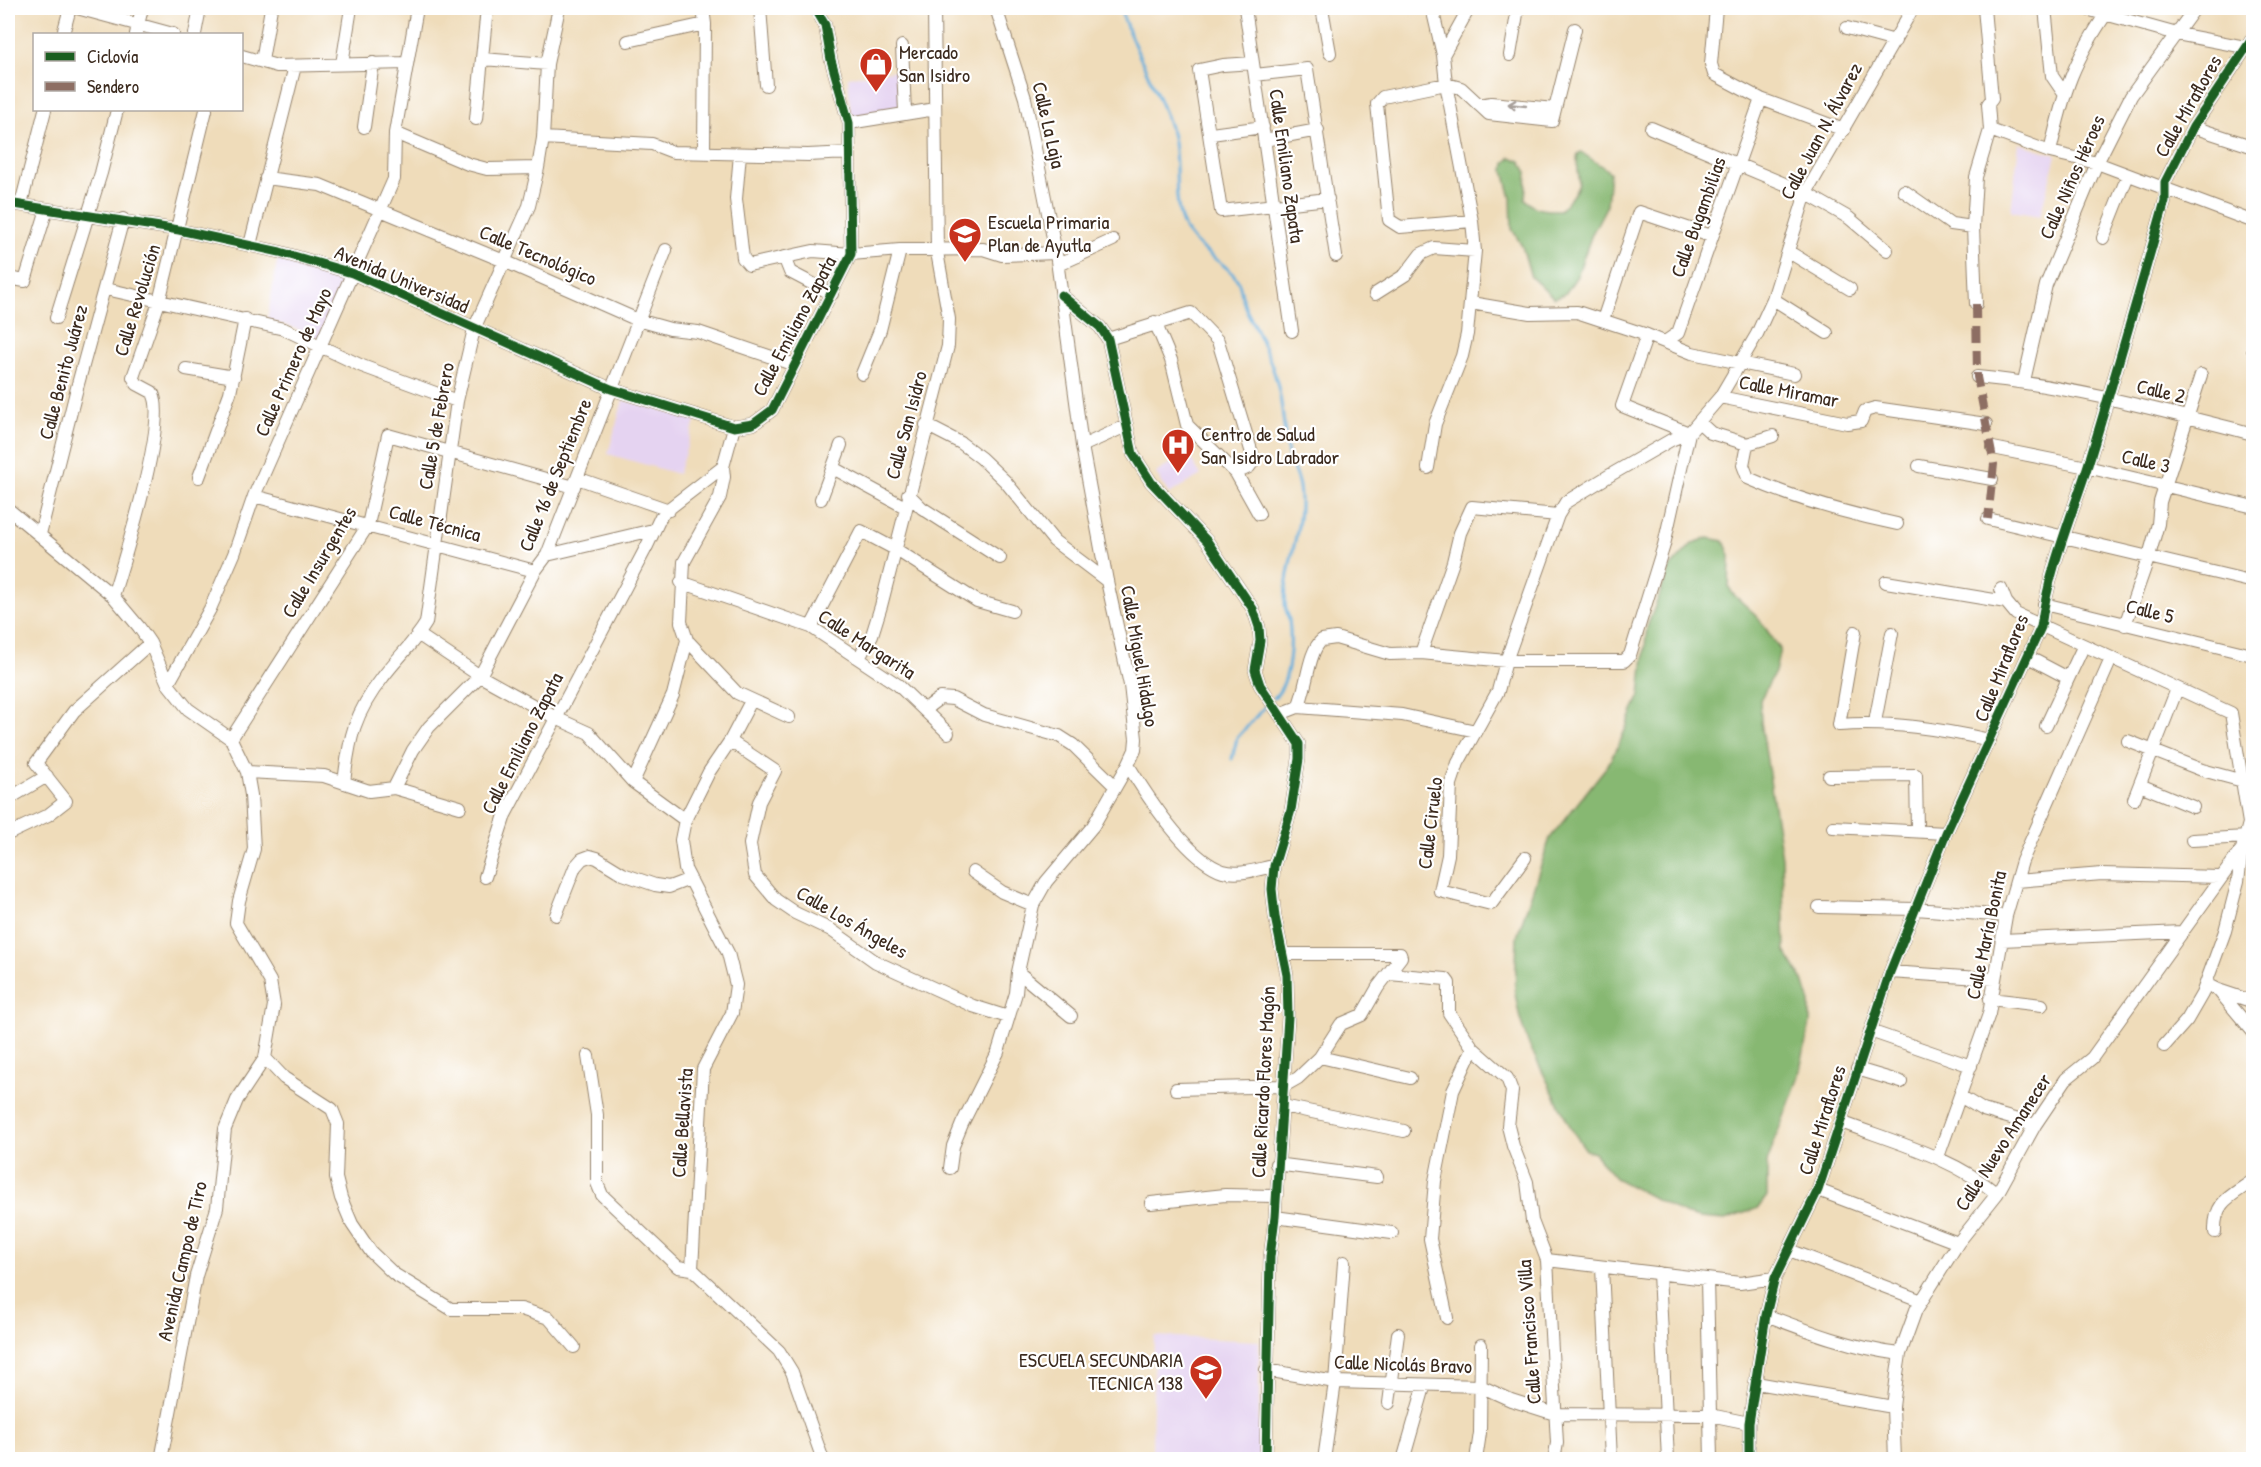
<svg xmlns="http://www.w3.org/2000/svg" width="2261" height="1467" font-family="'Patrick Hand',sans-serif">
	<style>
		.built { fill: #e5d3f1 }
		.forest { fill: #87b872; stroke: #617148; stroke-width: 1.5 }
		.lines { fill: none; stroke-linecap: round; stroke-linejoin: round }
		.stream { stroke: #63aedc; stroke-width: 3 }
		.minor-casing { stroke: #95836c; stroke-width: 14 }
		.minor { stroke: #fff; stroke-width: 12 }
		.quiet { stroke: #8d6e63; stroke-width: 8; stroke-dasharray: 15 8; stroke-linecap: butt }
		.cycleway-casing { stroke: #fff; stroke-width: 13 }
		.cycleway { stroke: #1b5e20; stroke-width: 9 }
		.oneway { stroke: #a79f9a }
		.labels { text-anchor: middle; stroke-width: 4.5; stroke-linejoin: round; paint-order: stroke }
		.poi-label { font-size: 20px; fill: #3b2a1e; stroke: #fff; text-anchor: start }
		.street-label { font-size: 20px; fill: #3b2a1e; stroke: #fff }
	</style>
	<rect width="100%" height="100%" fill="#fff"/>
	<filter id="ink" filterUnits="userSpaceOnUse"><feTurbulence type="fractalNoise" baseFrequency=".0167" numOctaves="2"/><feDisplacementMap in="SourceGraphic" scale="12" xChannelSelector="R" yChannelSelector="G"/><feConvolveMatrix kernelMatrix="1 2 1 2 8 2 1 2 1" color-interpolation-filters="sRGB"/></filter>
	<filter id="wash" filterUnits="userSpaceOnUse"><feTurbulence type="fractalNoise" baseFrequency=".008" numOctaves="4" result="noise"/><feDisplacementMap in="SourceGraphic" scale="24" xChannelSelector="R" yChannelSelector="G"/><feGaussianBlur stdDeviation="1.35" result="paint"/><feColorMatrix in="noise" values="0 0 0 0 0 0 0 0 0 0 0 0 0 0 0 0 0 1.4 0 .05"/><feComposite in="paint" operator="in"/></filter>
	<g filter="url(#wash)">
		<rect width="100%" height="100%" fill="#efdcba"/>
		<path class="built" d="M900 70 903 110 851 119 848 77Z
			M2019 143 2056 155 2040 216 2011 211Z
			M278 257 346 276 320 339 289 326 267 320Z
			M623 400 696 419 678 474 608 454Z
			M1187 453 1201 475 1169 494 1156 473Z
			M1154 1336 1259 1341V1459H1152Z"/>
		<path class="forest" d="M1581 152 1610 172 1607 205 1592 234 1577 276 1565 294 1554 298 1531 277 1522 246 1512 229 1511 198 1504 171 1505 163 1511 157 1521 161 1527 173 1525 199C1535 211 1546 210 1560 210 1566 203 1578 192 1579 182 1580 173 1575 164 1578 154Z
			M1708 538 1724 541 1730 556 1729 587 1733 594 1757 616 1780 649 1775 672 1760 700 1761 722 1782 858 1785 951 1803 980 1810 1003V1023L1798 1079 1767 1162V1196L1758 1208 1725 1220 1699 1218 1684 1214 1615 1178 1594 1153 1586 1150 1572 1130 1529 1045 1520 1019 1515 993 1517 937 1550 838 1607 766 1619 744 1640 695 1647 627 1670 568 1693 543Z"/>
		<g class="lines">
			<path class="stream" d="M1120 8C1134 51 1158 89 1172 133 1180 161 1172 194 1182 222 1193 251 1228 262 1238 281 1242 290 1242 302 1247 311 1256 330 1266 349 1273 369 1282 395 1283 422 1287 449 1288 460 1297 474 1299 487 1305 527 1285 562 1285 603 1285 609 1288 614 1289 620 1292 642 1291 682 1274 698
				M1232 759 1237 738 1269 702"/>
		</g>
	</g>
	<g filter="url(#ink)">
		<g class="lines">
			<defs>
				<path id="minor" d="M77 8 173 34
					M703 8 705 24 704 153
					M760 8 766 85
					M1245 8 1292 331
					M1322 8 1330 53
					M1716 8 1711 64 1714 74 1761 99 1844 130
					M2045 8 2052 76 2063 92
					M2083 8 2177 34 2245 47 2254 51
					M1847 28 1895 41
					M63 34 70 8
					M136 34 142 8
					M195 34 200 8
					M628 41 705 24
					M902 46 905 112
					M1443 55 1469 8
					M1510 55 1518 8
					M242 56 277 66 407 63
					M483 59 547 64
					M262 61 271 8
					M1253 63 1223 65 1199 70 1221 211 1328 199
					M342 64 351 8
					M1255 75 1307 69 1336 256
					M1479 105 1491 103 1555 109
					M476 119 487 8
					M849 123 935 109
					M364 127 373 63
					M2193 127 2254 147
					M1651 128 1806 193
					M1990 130 2050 152 2097 163 2254 222
					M395 133 468 164 487 169 538 168
					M1211 134 1263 127
					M543 138 652 144 673 152 808 155 849 153
					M1264 140 1318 130
					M2050 152C2064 90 2073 61 2110 8
					M740 154 736 199 743 258 749 265 813 251 851 254 900 250 983 249 1002 255 1056 253
					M266 178 320 185 504 261 638 320 670 329 698 332 795 365
					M1904 191 1951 224 1973 227
					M1807 194 1849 218 1887 250
					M8 203 179 230 280 252 352 273 611 389 734 427 753 424 772 410 851 254 849 123 831 60 825 25 815 8
					M21 204 45 110
					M1472 221 1400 227 1389 220 1377 104 1383 97 1446 84 1461 88 1489 114 1552 121 1575 29
					M2103 238 2128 175
					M250 245 295 66
					M1789 252 1850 289
					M784 257 790 272 832 294
					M1058 265 1113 240
					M8 278 25 281 47 209
					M106 289 284 329 362 366 457 401
					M1375 294 1405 275 1421 254 1434 248 1475 251
					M1061 295 1100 327 1108 339 1133 454 1151 482 1207 541 1253 609 1259 627 1260 641 1255 670 1260 685 1299 744V759L1291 810 1274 866 1272 889 1275 917 1287 975 1288 1017 1275 1217 1270 1257 1266 1460
					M1773 299 1827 333
					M1471 303 1530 313 1577 312 1647 335 1692 353 1794 374
					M1976 304 1973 227 1976 177 1990 130 1988 104 1992 99 1984 8
					M56 318 101 173 117 110
					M1603 320 1639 212 1711 236
					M1155 322 1171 360 1187 425 1236 473 1259 514
					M1647 335 1622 406 1689 433
					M1108 339 1191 313 1218 341 1254 460 1249 467 1236 473
					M1665 342 1678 333 1761 99
					M2253 350 2254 348
					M186 369 234 377
					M862 374 880 330 900 250
					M1977 377C2071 386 2163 411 2254 434
					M2024 381 2046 285 2097 163 2131 96 2195 8
					M1720 397 1847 423 1861 421 1865 411 1875 408 1986 424
					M1699 422 1711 433 1747 444 1773 436
					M926 425 961 443 981 458 1005 481 1054 541 1107 581
					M1747 444 1743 465 1748 478C1797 500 1845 513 1897 524
					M1082 446 1126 426
					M1993 448 2087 467 2254 507
					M1919 466 1992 479
					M723 467 724 477 720 497 684 562 681 622 687 640 737 693 789 717
					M833 468 905 507
					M1428 468 1435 424 1462 356 1467 334 1475 251 1472 221 1446 84 1443 55 1432 8
					M199 477 230 393 245 319
					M577 478 669 510
					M908 494 922 508 1000 558
					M254 496 535 571
					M821 499 841 445
					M8 509 113 596 139 627 150 643 168 684 188 709 231 739 247 772 251 795 254 849 239 901 236 923 270 981 274 1005 265 1058 237 1100 225 1129 217 1208 196 1276 161 1460
					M1988 519 2254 582
					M40 534 78 384 123 219
					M547 555 653 530
					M681 582 811 627 898 685 948 733
					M1886 582 2006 602
					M2001 589 2006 602 2016 614 2231 713 2249 823 2242 849 2238 881 2225 931 2202 994 2187 1020 2164 1046
					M113 596C123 563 170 416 152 392L137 384 133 377 159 302 206 110
					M2044 604 2248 654
					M2125 625 2149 556 2158 524 2160 502 2201 375
					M811 627 861 531 895 549 977 601 1012 611
					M1855 632 1839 725C1890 721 1940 729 1990 740
					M419 635 480 676 556 718 589 733 633 782 685 820
					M1421 653 1453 562 1460 533 1472 507 1558 515
					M2028 657 2068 678
					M859 658 872 635 881 606 948 346 949 319 937 252 934 8
					M168 684 210 609 234 554 254 496 394 179 395 133 417 8
					M1298 707 1402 715 1476 731
					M925 709 940 698 953 699 984 715 1059 736 1073 745 1115 786
					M1280 714 1298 707C1307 689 1308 651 1322 640L1336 638 1390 654 1421 653 1506 661H1624L1630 655 1664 545 1689 433
					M1875 722 1892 633
					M2046 726 2083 647
					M231 739 368 525 388 435 574 487
					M730 741 775 771 759 802 750 844 755 875 776 900 795 913 831 930 876 962 973 1006 1008 1017
					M2128 741 2202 770 2243 781
					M1128 765C1147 796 1188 860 1223 871 1239 876 1258 869 1274 866
					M247 772 324 776 369 791 394 788 460 807
					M1829 776 1916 775 1917 829
					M633 782 673 695 687 640
					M344 783C349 738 354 714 383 677 397 658 414 643 426 623L457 401 474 329 529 206 538 168 543 138 547 64 559 8
					M2140 785 2193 807
					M394 788 413 750 429 727 480 676 535 571 547 555 666 250
					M8 799 47 776
					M2134 799 2177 689
					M1833 827 1946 833
					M8 834 48 815 66 801 36 763 74 711 150 643
					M2192 840 2246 837
					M1525 858 1491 904 1440 891 1448 855 1451 784 1458 763 1498 691 1506 661 1558 515 1566 502 1612 474 1671 440 1689 433 1720 397 1757 334 1773 299 1806 193 1913 8
					M973 872 1002 892 1033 905
					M485 877 505 815 647 546 662 514 723 467 734 427
					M2017 881 2102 874 2220 877
					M1819 907 1916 909 2006 916
					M556 915 575 867 582 859 590 856 597 858 623 874 655 885 669 887 690 879
					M2002 940 2182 932
					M1018 972 1071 1016
					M1890 972 1994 979
					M1389 974 1446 979 1449 983V1013L1473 1048 1507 1078 1512 1091 1508 1126 1513 1146 1527 1182 1532 1221 1547 1260 1557 1443 1554 1460
					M2206 984 2218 990 2254 1033
					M2218 990 2254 1002
					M1990 999 2042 1005
					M1870 1031 1971 1066
					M588 1056 597 1115V1183L602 1195 678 1267 692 1269
					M1320 1057 1410 1078
					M265 1058 284 1078 332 1109 338 1124 336 1178 341 1198 352 1224 371 1252 394 1274 451 1309H521L549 1318 574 1347
					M1857 1069 1901 1082
					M1176 1089 1284 1086 1298 1078 1320 1057 1341 1024 1362 1015 1378 987 1401 957 1400 954H1284
					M1960 1096 1983 1110 2035 1125
					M1283 1106 1404 1131
					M1841 1122C1894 1142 1953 1157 1997 1194
					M1938 1157 1989 1014 2006 916 2022 861 2111 659
					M1276 1164 1377 1177
					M950 1168 953 1146 962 1124 998 1052 1016 993 1018 972 1033 905 1046 882 1093 826 1128 765 1135 750 1136 739 1130 685 1107 581 1082 446 1056 253 1025 98 996 8
					M1818 1190 1958 1243
					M1151 1203 1225 1195 1274 1196
					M1275 1217 1392 1233
					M2215 1232C2214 1201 2230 1197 2254 1180
					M1789 1250 1922 1301
					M1547 1260 1740 1283 1775 1278
					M1602 1267 1611 1460
					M692 1269 703 1069 732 1013 736 985 728 953 685 869 681 840 685 820 709 772 730 741 751 701
					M692 1269 779 1351 792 1372 823 1460
					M1659 1273 1668 1460
					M1707 1279 1711 1460
					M1766 1315C1810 1332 1853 1348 1900 1354
					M1447 1318 1430 1239 1435 1181 1453 1091 1473 1048
					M1266 1370 1335 1382 1480 1386 1511 1400 1555 1414 1710 1415 1749 1423
					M1756 1383 1893 1407
					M1389 1403 1398 1334
					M1404 1457 1424 1387
					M1324 1460 1335 1382 1344 1262
					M1476 1460 1480 1433 1481 1345
					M1749 1460V1423L1766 1315 1775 1278 1818 1190 1890 972 1946 833 2041 627C2048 571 2071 518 2088 465 2115 377 2140 289 2165 201V182L2193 127 2254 36
					M1895 1460 1893 1407 1897 1374 1900 1354 1916 1310 1958 1243 1997 1194 2035 1125 2066 1079 2092 1058 2242 849"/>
			</defs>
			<use href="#minor" class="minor-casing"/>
			<use href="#minor" class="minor"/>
			<path class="quiet" d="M1976 304 1977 377 1994 464 1988 519"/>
			<defs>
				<path id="cycleway" d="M8 203 179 230 280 252 352 273 611 389 734 427 753 424 772 410 851 254 849 123 831 60 825 25 815 8
					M1061 295 1100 327 1108 339 1133 454 1151 482 1207 541 1253 609 1259 627 1260 641 1255 670 1260 685 1299 744V759L1291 810 1274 866 1272 889 1275 917 1287 975 1288 1017 1275 1217 1270 1257 1266 1460
					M1749 1460V1423L1766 1315 1775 1278 1818 1190 1890 972 1946 833 2041 627C2048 571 2071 518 2088 465 2115 377 2140 289 2165 201V182L2193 127 2254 36"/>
			</defs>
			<use href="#cycleway" class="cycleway-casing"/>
			<use href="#cycleway" class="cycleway"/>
		</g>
		<defs><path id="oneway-shaft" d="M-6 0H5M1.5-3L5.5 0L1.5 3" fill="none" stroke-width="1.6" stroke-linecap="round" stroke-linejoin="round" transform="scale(1.5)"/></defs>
		<use class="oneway" href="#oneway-shaft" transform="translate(1517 105) rotate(-174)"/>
	</g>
	<defs>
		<symbol id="shop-pin" viewBox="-11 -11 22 30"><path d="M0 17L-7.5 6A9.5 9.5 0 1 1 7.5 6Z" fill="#c8321e" stroke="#fff"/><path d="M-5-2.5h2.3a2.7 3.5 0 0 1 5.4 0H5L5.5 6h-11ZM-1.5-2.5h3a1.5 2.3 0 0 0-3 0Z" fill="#fff"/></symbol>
		<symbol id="school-pin" viewBox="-11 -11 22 30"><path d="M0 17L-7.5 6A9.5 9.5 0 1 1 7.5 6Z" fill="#c8321e" stroke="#fff"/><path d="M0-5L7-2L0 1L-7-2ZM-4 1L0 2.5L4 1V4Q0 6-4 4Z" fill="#fff"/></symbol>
		<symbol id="hospital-pin" viewBox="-11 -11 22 30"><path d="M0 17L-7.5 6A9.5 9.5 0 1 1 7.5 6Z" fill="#c8321e" stroke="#fff"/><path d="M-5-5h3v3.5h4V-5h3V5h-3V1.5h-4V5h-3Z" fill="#fff"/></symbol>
	</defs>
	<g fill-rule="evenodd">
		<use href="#shop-pin" x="857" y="45" width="38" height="52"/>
		<use href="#school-pin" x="946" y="215" width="38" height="52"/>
		<use href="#hospital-pin" x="1159" y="426" width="38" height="52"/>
		<use href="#school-pin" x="1187" y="1352" width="38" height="52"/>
	</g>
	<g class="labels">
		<g class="poi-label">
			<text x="899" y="59">Mercado<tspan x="899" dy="23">San Isidro</tspan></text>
			<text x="988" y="229">Escuela Primaria<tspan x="988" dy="23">Plan de Ayutla</tspan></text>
			<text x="1201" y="441">Centro de Salud<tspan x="1201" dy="23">San Isidro Labrador</tspan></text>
			<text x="1183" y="1367" text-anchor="end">ESCUELA SECUNDARIA<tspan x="1183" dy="23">TECNICA 138</tspan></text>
		</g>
		<g class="street-label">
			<text transform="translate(2188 106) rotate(-60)" y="7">Calle Miraflores</text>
			<text transform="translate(1049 125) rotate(77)" y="7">Calle La Laja</text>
			<text transform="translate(1821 131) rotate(-62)" y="7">Calle Juan N. Álvarez</text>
			<text transform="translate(1287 166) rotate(82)" y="7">Calle Emiliano Zapata</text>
			<text transform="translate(2072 177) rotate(-66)" y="7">Calle Niños Héroes</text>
			<text transform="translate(1698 217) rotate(-70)" y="7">Calle Bugambilias</text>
			<text transform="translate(538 255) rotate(23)" y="7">Calle Tecnológico</text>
			<text transform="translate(402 279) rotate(23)" y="7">Avenida Universidad</text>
			<text transform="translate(137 300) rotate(-73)" y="7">Calle Revolución</text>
			<text transform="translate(794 326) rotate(-62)" y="7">Calle Emiliano Zapata</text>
			<text transform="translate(293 362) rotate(-66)" y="7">Calle Primero de Mayo</text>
			<text transform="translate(63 372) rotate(-75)" y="7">Calle Benito Juárez</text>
			<text transform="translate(1789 391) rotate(11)" y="7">Calle Miramar</text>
			<text transform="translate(2161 391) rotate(13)" y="7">Calle 2</text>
			<text transform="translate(906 425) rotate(-75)" y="7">Calle San Isidro</text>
			<text transform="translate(436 426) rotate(-80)" y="7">Calle 5 de Febrero</text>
			<text transform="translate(2146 461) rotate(13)" y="7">Calle 3</text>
			<text transform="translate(555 475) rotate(-68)" y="7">Calle 16 de Septiembre</text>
			<text transform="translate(435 523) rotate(15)" y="7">Calle Técnica</text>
			<text transform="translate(319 562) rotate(-59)" y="7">Calle Insurgentes</text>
			<text transform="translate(2150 611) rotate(14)" y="7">Calle 5</text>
			<text transform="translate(867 644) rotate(33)" y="7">Calle Margarita</text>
			<text transform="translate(1140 656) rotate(80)" y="7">Calle Miguel Hidalgo</text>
			<text transform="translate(2001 668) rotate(-68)" y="7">Calle Miraflores</text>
			<text transform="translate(522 743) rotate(-63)" y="7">Calle Emiliano Zapata</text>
			<text transform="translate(1430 823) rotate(-83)" y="7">Calle Ciruelo</text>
			<text transform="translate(852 922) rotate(30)" y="7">Calle Los Ángeles</text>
			<text transform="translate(1986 935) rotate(-78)" y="7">Calle María Bonita</text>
			<text transform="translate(1263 1082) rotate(-87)" y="7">Calle Ricardo Flores Magón</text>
			<text transform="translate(1822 1120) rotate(-72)" y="7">Calle Miraflores</text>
			<text transform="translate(682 1123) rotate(-86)" y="7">Calle Bellavista</text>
			<text transform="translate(2003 1142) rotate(-57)" y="7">Calle Nuevo Amanecer</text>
			<text transform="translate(182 1261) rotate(-77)" y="7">Avenida Campo de Tiro</text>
			<text transform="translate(1529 1332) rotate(-94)" y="7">Calle Francisco Villa</text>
			<text transform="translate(1403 1364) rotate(2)" y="7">Calle Nicolás Bravo</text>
		</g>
	</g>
	<rect width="2261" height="1467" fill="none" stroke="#fff" stroke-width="30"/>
	<rect x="33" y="33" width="210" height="78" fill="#ffffff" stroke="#b1aaa5" stroke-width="1.5"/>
	<rect x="45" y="52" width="30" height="9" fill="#1b5e20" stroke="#b1aaa5" stroke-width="1.5"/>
	<text x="87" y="63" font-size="18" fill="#3b2a1e">Ciclovía</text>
	<rect x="45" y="82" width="30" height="9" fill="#8d6e63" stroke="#b1aaa5" stroke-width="1.5"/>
	<text x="87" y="93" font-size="18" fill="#3b2a1e">Sendero</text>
</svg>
